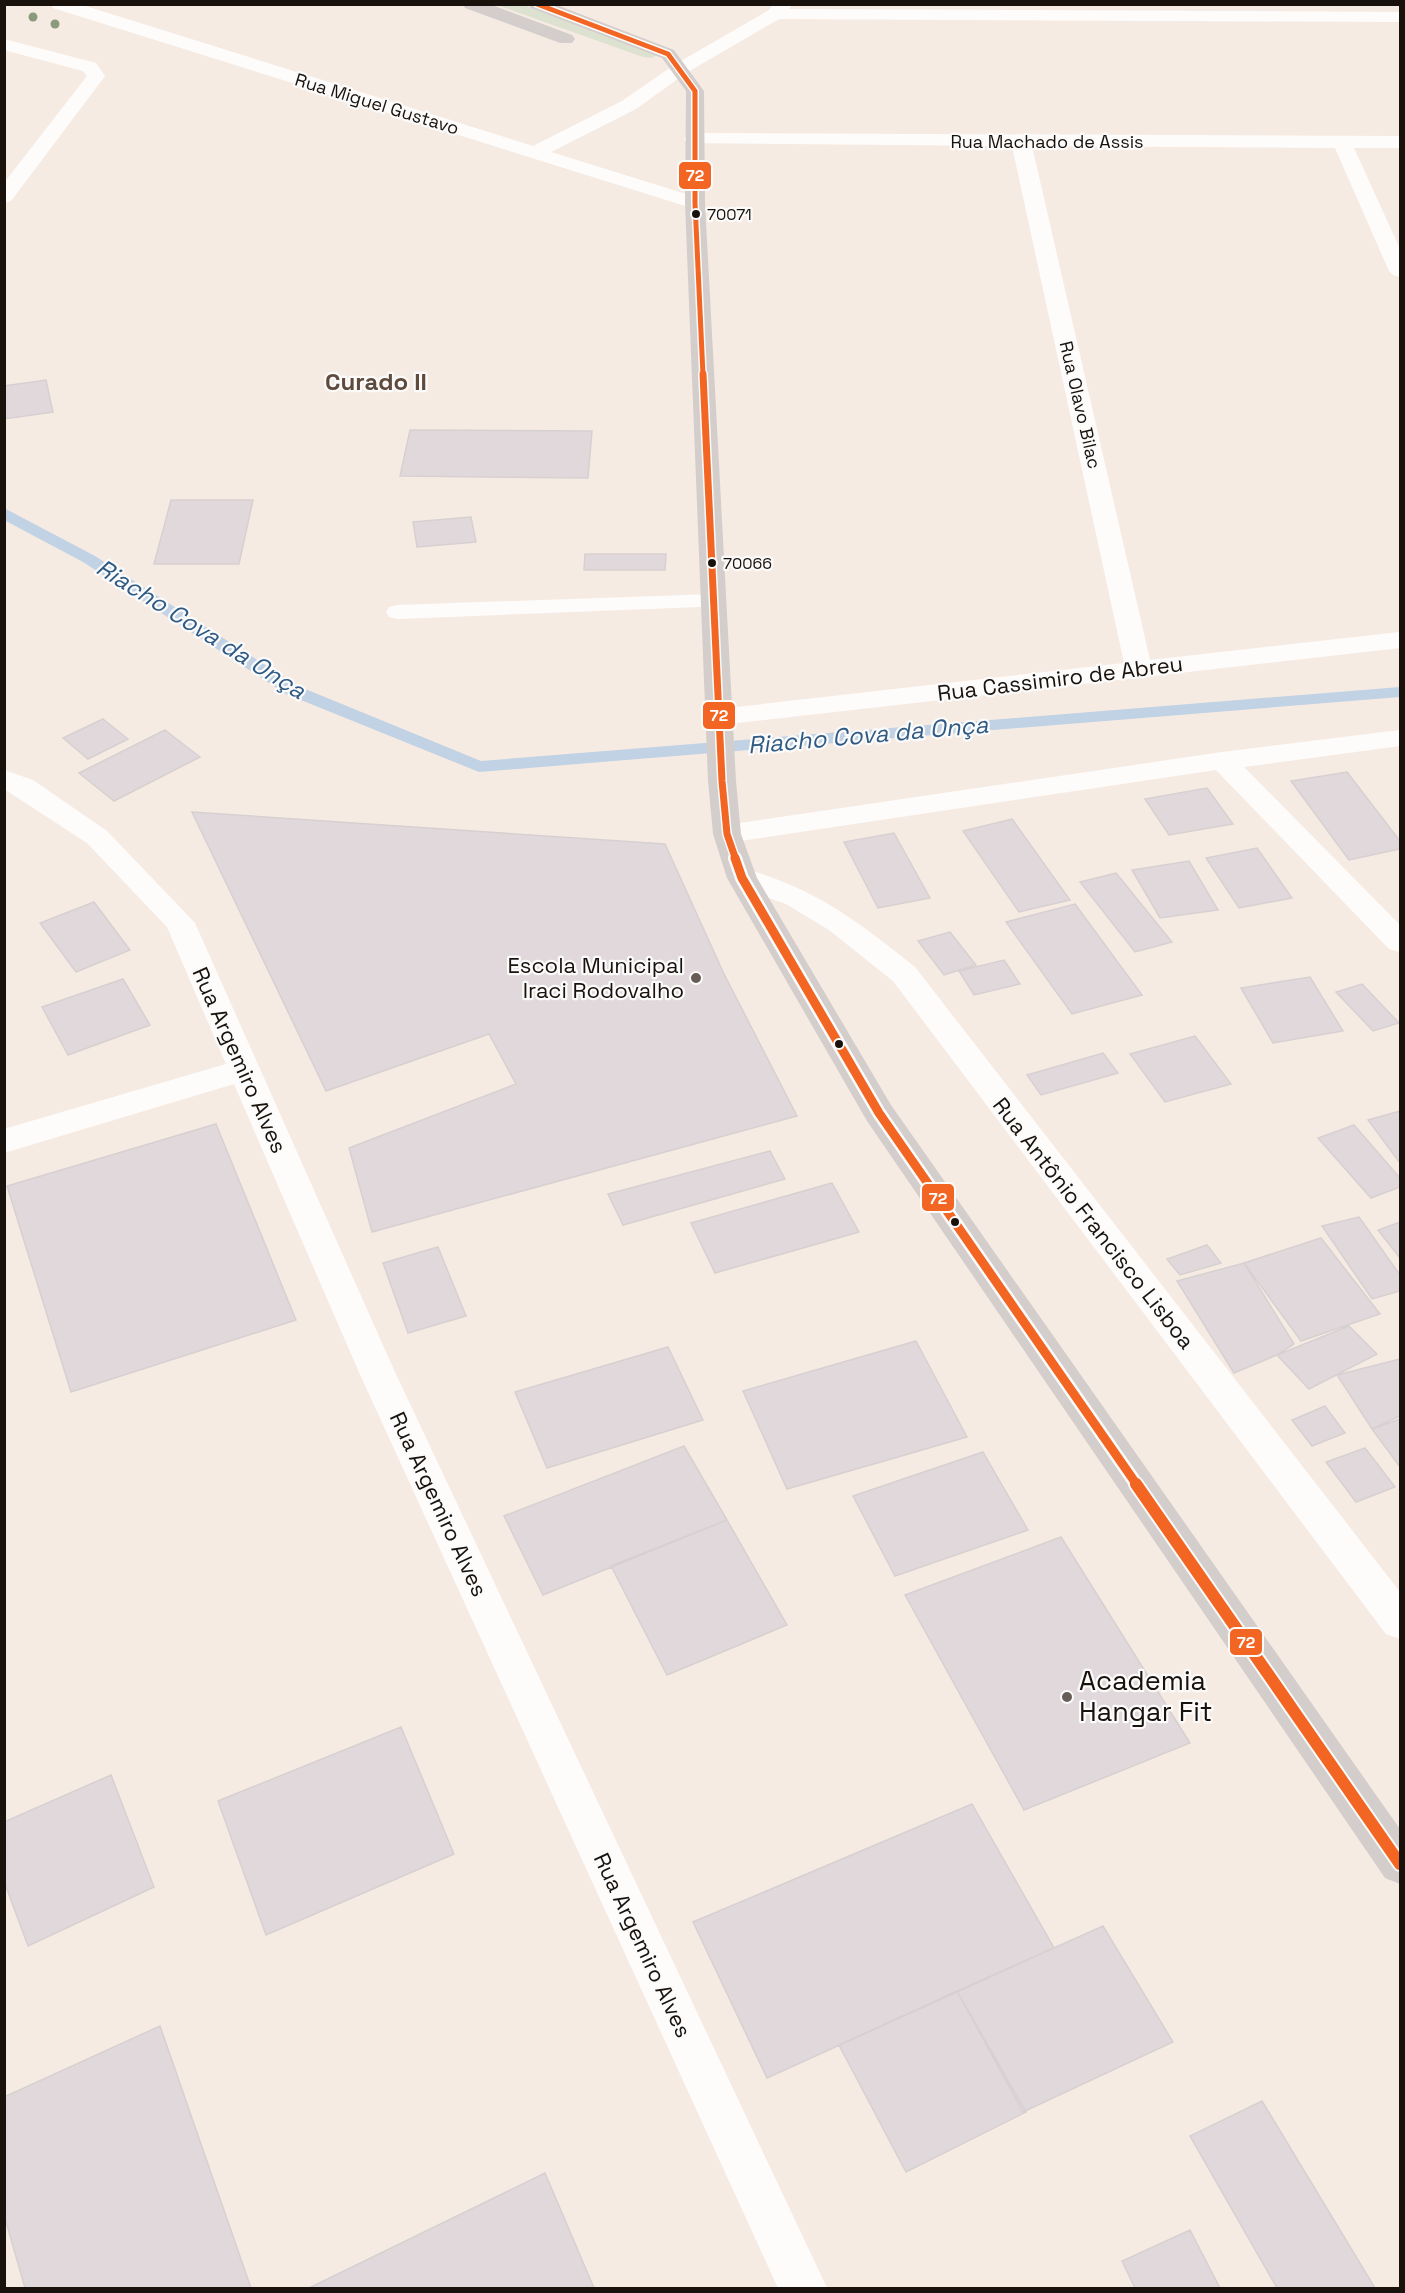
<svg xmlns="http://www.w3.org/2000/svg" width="1405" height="2293" font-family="'Space Grotesk',sans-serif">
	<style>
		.green { fill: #dce1d0 }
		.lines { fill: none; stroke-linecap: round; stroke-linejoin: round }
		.stream { fill: #c1d2e4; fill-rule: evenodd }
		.building { fill: #e0d8da; stroke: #d7d0d1; stroke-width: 1.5 }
		.lane { fill: #fefcfb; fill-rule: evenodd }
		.street { fill: #fefcfb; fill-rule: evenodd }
		.secondary { fill: #d3cecb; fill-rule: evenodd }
		.bus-1-far3-casing { stroke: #fbfbfb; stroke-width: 8 }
		.bus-1-far2-casing { stroke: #fbfbfb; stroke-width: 10 }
		.bus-1-far1-casing { stroke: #fbfbfb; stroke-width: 14 }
		.bus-1-casing { stroke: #fbfbfb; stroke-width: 16 }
		.bus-1-far3 { stroke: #f26522; stroke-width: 5 }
		.bus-1-far2 { stroke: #f26522; stroke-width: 7 }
		.bus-1-far1 { stroke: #f26522; stroke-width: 9 }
		.bus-1 { stroke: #f26522; stroke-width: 12 }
		.tree { fill: #8b9a7d }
		.bus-dot { fill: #19110b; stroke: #fbfbfb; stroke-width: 2 }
		.poi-dot { fill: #665d57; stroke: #fbfbfb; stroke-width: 2 }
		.labels { text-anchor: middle; stroke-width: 4.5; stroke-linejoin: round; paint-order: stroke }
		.far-bus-label { font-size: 16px; fill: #19110b; stroke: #fbfbfb; text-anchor: start }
		.far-street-label { font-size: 18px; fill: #19110b; stroke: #fbfbfb }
		.street-label { font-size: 22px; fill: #19110b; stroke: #fbfbfb }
		.poi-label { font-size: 22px; fill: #19110b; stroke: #fbfbfb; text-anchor: end }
		.far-district-label { font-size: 24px; font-weight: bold; fill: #5f4a3b; stroke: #fbfbfb }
		.water-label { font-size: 24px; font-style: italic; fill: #2f5a83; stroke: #fbfbfb }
		.near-poi-label { font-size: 27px; fill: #19110b; stroke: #fbfbfb; text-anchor: start }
		.line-badge { stroke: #fbfbfb; stroke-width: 2 }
		.badge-label { font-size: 16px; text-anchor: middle; font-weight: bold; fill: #fff }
	</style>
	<rect width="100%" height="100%" fill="#f6ebe3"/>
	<path class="green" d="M497 5H524L658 54 652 58 643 57Z"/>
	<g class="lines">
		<path class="stream" d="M4 508 95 556 298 686 481 761 1400 687V697L479 772 286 694 83 562 4 520Z"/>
	</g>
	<path class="building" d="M46 380 53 412 4 419V386Z
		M410 430 592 431 588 478 400 476Z
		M171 500H253L239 564H154Z
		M471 517 476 542 417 547 413 522Z
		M585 554H666L665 570H584Z
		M103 719 128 739 88 759 63 738Z
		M165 730 200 757 114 801 79 773Z
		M1347 772 1400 841V849L1349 860 1291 781Z
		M1207 788 1233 824 1169 835 1145 799Z
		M192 812 665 844 724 974 797 1116 372 1232 349 1148 516 1084 489 1034 326 1091Z
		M1012 819 1070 900 1019 912 963 831Z
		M894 833 930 898 878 908 844 842Z
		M1257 848 1292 898 1239 908 1206 858Z
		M1189 861 1218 910 1160 918 1132 870Z
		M1116 873 1172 942 1135 952 1080 882Z
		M94 902 130 950 76 972 40 923Z
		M1075 904 1142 995 1072 1014 1006 922Z
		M950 932 976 965 944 975 918 941Z
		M1004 960 1020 984 974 995 959 971Z
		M1310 977 1343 1031 1273 1043 1241 988Z
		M123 979 150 1025 68 1055 42 1007Z
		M1362 984 1399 1023 1373 1031 1336 992Z
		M1195 1036 1231 1084 1165 1102 1130 1054Z
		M1103 1053 1118 1073 1041 1095 1027 1075Z
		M1400 1111V1163L1368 1120Z
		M216 1124 296 1320 71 1392 7 1186Z
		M1354 1125 1400 1178V1187L1371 1198 1318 1138Z
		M770 1151 785 1179 623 1225 608 1194Z
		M832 1183 859 1232 715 1273 691 1223Z
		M1359 1217 1400 1275V1291L1372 1299 1322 1226Z
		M1400 1222V1258L1378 1230Z
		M1321 1238 1380 1314 1301 1341 1244 1263Z
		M1207 1245 1221 1263 1180 1275 1167 1259Z
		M438 1247 466 1316 408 1333 383 1263Z
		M1244 1263 1294 1344 1277 1355 1234 1373 1177 1281Z
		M1349 1326 1377 1354 1309 1389 1277 1355Z
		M916 1341 967 1437 787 1489 743 1391Z
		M668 1347 703 1420 547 1468 515 1392Z
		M1400 1359V1416L1372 1429 1337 1375Z
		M1325 1406 1345 1433 1312 1446 1292 1420Z
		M1400 1419V1467L1372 1429Z
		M684 1446 727 1520 543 1595 504 1516Z
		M1365 1448 1395 1487 1356 1502 1326 1462Z
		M983 1452 1028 1530 895 1576 853 1496Z
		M727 1520 787 1625 667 1675 611 1566Z
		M1061 1537 1190 1743 1024 1810 905 1595Z
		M401 1727 454 1854 266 1935 218 1801Z
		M111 1775 154 1887 28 1946 4 1881V1822Z
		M972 1804 1054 1948 767 2078 693 1922Z
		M1103 1926 1173 2042 1023 2112 957 1991Z
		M957 1991 1026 2112 906 2172 839 2045Z
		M160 2026 251 2288H25L4 2215V2097Z
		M1262 2101 1375 2288H1277L1190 2136Z
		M545 2173 594 2288H309Z
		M1190 2230 1220 2288H1135L1122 2261Z"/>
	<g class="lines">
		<path class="lane" d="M714 594 723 596 726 601 723 606 398 619 389 617 386 612 389 607 398 605Z"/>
		<path class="street" d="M51 4H79L533 146 622 101 674 65 769 10 774 4H792L789 9 1400 12V22L779 19 686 73 636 109 551 152 702 199 705 203 702 207 695 209 53 8Z
			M4 39 96 63 105 76 11 201 4 203V183L87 76 83 71 4 50Z
			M694 133 1400 136V148H1354L1400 249V277L1393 275 1389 271 1335 148 1032 146 1150 660 1400 632V648L719 725 709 723 705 717 709 711 719 709 1124 663 1012 146 687 143 684 139 687 135Z
			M1400 730V746L1244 767 1400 925V952L1389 949 1216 770 727 843 717 840 713 834 717 828 727 825 1222 752Z
			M4 770 33 780 107 831 195 923 394 1370 827 2288H778L358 1370 234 1084 4 1153V1129L226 1064 167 927 87 843 4 789Z
			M742 868C815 888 857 921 915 967L1400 1592V1639L1386 1634 893 981 829 930 786 904 732 885 727 878 732 871Z"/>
		<path class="secondary" d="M463 4H489L572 35 575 39 572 43H560L465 8Z
			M529 4H554L674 50 704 91 705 203 736 781 741 834 757 878 891 1105 1400 1829V1884L1385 1878 867 1121 727 878 713 834 708 781 685 203 686 91 662 58 531 8Z"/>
		<defs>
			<path id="bus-1-far3" d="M537 4 668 54 695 91V203L703 375"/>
			<path id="bus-1-far2" d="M703 374 722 781 727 834 736 860"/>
			<path id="bus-1-far1" d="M735 858 742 878 879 1113 1137 1485"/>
			<path id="bus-1" d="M1136 1484 1400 1864"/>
		</defs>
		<use href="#bus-1-far3" class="bus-1-far3-casing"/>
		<use href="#bus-1-far2" class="bus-1-far2-casing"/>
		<use href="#bus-1-far1" class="bus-1-far1-casing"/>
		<use href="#bus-1" class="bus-1-casing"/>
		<use href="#bus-1-far3" class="bus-1-far3"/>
		<use href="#bus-1-far2" class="bus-1-far2"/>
		<use href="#bus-1-far1" class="bus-1-far1"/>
		<use href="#bus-1" class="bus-1"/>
	</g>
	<g class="tree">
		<circle cx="33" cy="17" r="4.5"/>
		<circle cx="55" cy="24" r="4.5"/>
	</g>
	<g class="bus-dot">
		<circle cx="696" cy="214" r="5"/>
		<circle cx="712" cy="563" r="5"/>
		<circle cx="839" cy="1044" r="5"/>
		<circle cx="955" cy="1222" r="5"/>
	</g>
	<g class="poi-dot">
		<circle cx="696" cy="978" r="6"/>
		<circle cx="1067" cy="1697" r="6"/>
	</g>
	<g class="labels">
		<g class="far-bus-label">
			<text x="707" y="220">70071</text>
			<text x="723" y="569">70066</text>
		</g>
		<g class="far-street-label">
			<text transform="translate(377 104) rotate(17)" y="6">Rua Miguel Gustavo</text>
			<text x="1047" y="148">Rua Machado de Assis</text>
			<text transform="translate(1080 405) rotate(77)" y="6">Rua Olavo Bilac</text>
		</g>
		<g class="street-label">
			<text transform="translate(1060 678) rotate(-7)" y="8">Rua Cassimiro de Abreu</text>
			<text transform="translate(240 1060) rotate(66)" y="8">Rua Argemiro Alves</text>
			<text transform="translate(1094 1223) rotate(52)" y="8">Rua Antônio Francisco Lisboa</text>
			<text transform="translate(439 1504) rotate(65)" y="8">Rua Argemiro Alves</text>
			<text transform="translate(643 1945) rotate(65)" y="8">Rua Argemiro Alves</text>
		</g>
		<g class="poi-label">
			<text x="684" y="973">Escola Municipal<tspan x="684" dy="25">Iraci Rodovalho</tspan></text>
		</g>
		<g class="far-district-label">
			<text x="376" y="390">Curado II</text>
		</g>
		<g class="water-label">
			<text transform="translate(201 629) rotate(32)" y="8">Riacho Cova da Onça</text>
			<text transform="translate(868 735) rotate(-5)" y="8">Riacho Cova da Onça</text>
		</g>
		<g class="near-poi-label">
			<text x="1079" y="1690">Academia<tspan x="1079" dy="31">Hangar Fit</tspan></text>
		</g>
	</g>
	<g class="line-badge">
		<rect x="678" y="161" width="34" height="29" rx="6" fill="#f26522"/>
		<rect x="702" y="701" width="34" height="29" rx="6" fill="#f26522"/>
		<rect x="921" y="1183" width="34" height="29" rx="6" fill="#f26522"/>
		<rect x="1229" y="1628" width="34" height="28" rx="6" fill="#f26522"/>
	</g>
	<g class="badge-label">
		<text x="695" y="181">72</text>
		<text x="719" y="721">72</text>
		<text x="938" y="1204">72</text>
		<text x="1246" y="1648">72</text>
	</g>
	<rect width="1405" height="2293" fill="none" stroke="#19110b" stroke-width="12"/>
</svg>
